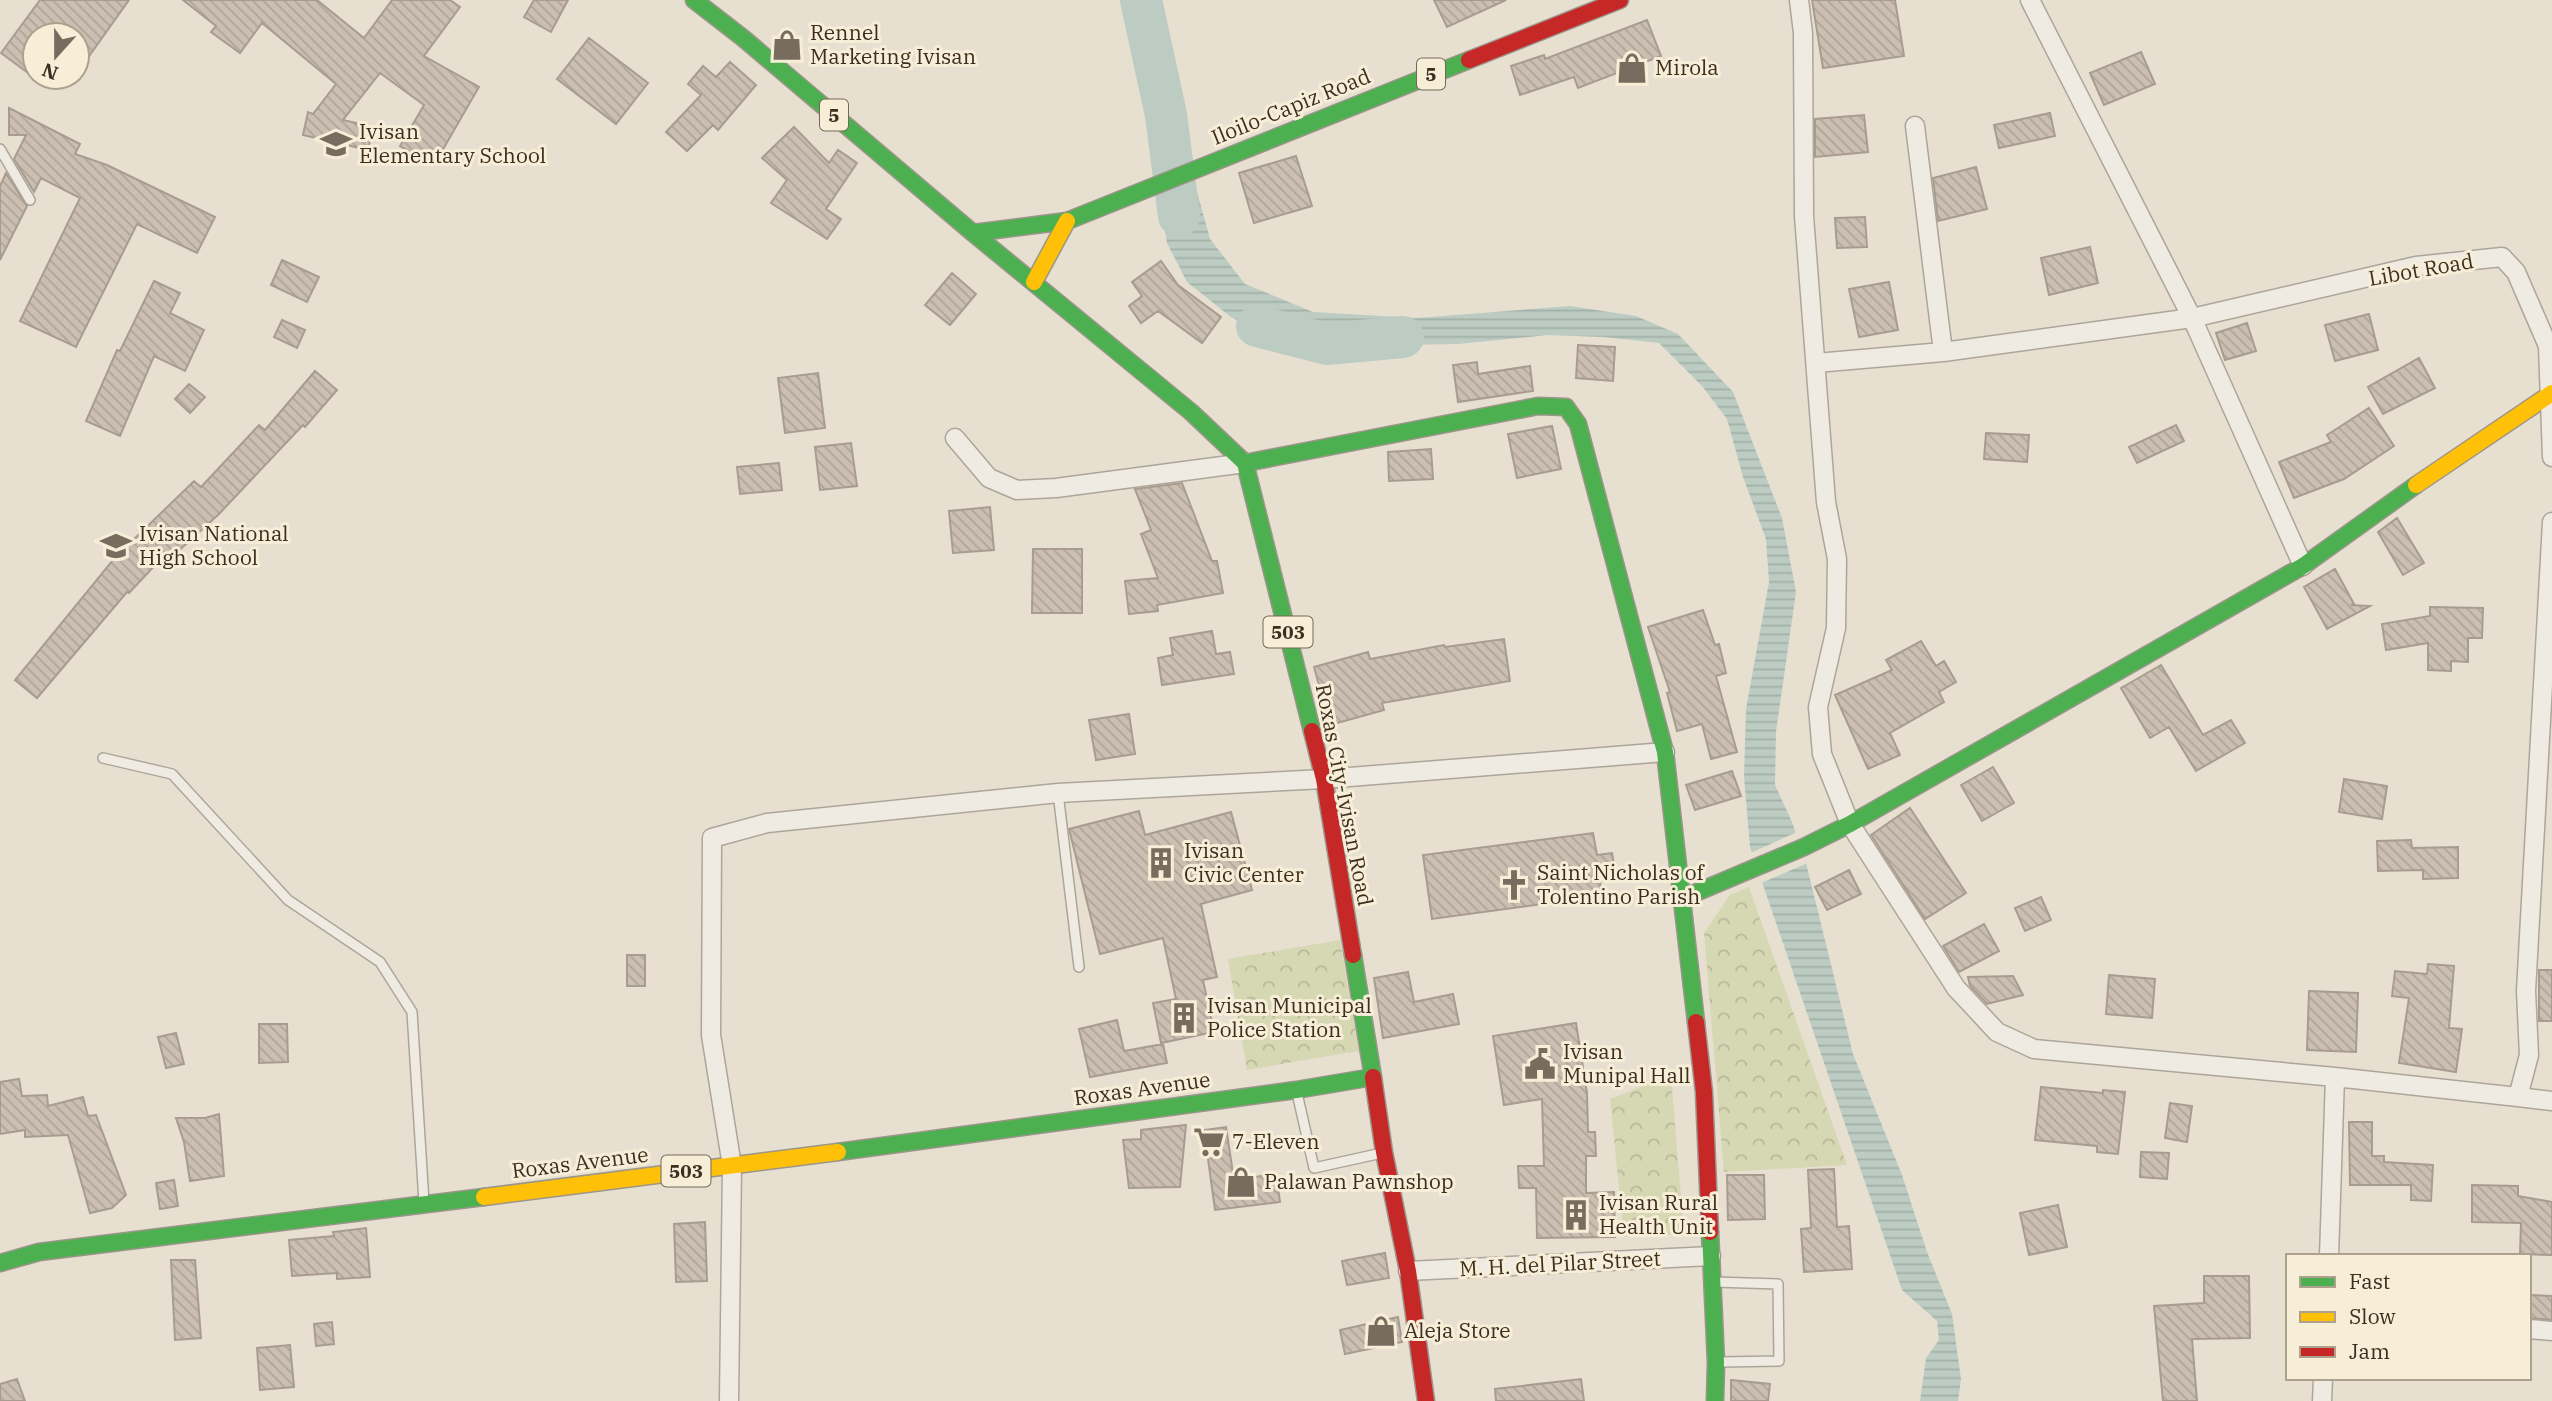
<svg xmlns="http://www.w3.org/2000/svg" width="2552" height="1401" font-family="'IBM Plex Serif',serif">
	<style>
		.park { fill: url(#park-crowns) }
		.water { fill: url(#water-rules) }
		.pier { fill: #e7e0d1 }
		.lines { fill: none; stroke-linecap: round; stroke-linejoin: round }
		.river { stroke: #bcccc2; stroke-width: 42 }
		.building { fill: url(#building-back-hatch); stroke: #a89c90; stroke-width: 2 }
		.lane-casing { stroke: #ada599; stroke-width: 12 }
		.street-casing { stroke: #ada599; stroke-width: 21 }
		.fast-casing { stroke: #9c958a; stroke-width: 19 }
		.slow-casing { stroke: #9c958a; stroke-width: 19 }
		.jam-casing { stroke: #9c958a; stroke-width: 19 }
		.lane { stroke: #efebe3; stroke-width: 9 }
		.street { stroke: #efebe3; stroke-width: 18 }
		.fast { stroke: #4caf50; stroke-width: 16 }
		.slow { stroke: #ffc107; stroke-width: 16 }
		.jam { stroke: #c62828; stroke-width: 16 }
		.labels { text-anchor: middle; stroke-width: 6; stroke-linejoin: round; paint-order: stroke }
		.shield { fill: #f7eed8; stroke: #756857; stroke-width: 2 }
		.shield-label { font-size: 19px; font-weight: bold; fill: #3d2e20 }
		.poi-label { font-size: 21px; fill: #3d2e20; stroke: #f7eed8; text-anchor: start }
		.street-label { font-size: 21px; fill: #3d2e20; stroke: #f7eed8 }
	</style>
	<defs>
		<pattern id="park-crowns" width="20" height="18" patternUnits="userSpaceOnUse" patternTransform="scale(1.75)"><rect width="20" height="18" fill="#d6d7b3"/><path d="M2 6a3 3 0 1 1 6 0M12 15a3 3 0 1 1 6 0" fill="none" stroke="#b9b99a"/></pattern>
		<pattern id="water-rules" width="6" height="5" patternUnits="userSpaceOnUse" patternTransform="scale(1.75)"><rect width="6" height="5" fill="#bcccc2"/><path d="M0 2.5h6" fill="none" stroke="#a2b0a6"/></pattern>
		<pattern id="building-back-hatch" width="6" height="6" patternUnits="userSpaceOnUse" patternTransform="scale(1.75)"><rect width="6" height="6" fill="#cbbfb2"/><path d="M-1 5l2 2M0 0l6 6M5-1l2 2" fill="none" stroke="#afa499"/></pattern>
	</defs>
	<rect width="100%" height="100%" fill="#e7e0d1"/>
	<path class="park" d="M1749 887 1847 1165 1724 1172 1704 933 1730 895Z
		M1340 940 1359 1051 1247 1070 1228 959Z
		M1671 1075 1684 1234 1624 1237 1610 1099Z"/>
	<path class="water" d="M1193 177 1210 239 1245 284 1313 312 1417 318 1570 306 1636 316 1678 334 1733 392 1782 518 1796 592 1776 732 1775 785 1792 822 1806 863 1853 1054 1902 1175 1927 1252 1952 1314 1961 1379 1958 1401H1920L1926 1358 1939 1340 1937 1321 1902 1290 1750 847 1744 776 1746 709 1769 582 1766 539 1743 477 1727 419 1702 386 1659 343 1603 337 1548 335 1458 344 1390 345 1276 338 1231 317 1187 282 1167 243 1159 193Z"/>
	<path class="pier" d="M1797 832 1810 862 1759 884 1748 854Z"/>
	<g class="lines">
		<path class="river" d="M1141 0 1166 115 1179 216
			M1257 326 1327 344 1403 337"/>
	</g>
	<path class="building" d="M40 0H129L77 73V35H35V78L1 53Z
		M183 0H317L364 38 392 0H450L460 7 424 56 479 87 434 165 400 146 424 105 380 73 343 120 373 127 368 150 303 135 308 112 313 114 336 84 262 23 240 53 211 32 216 26Z
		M534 0H568L551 32 524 17Z
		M1434 0H1506L1447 27Z
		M1812 0H1895L1904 56 1823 68Z
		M1647 20 1661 56 1578 88 1574 77 1520 95 1511 66 1544 55 1545 59Z
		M589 38 648 83 616 124 557 79Z
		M2141 52 2155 84 2104 105 2090 73Z
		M730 62 756 85 718 130 713 125 687 151 666 132 701 95 688 84 703 66 716 77Z
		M9 108 80 144 75 154 107 165 215 217 197 253 137 224 76 347 20 321 80 198 41 178 34 192 14 159 26 135H9Z
		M2050 113 2055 136 1999 148 1994 125Z
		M1864 115 1868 152 1815 157V119Z
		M794 127 829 163 838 150 857 163 826 209 841 219 827 239 771 203 787 180 762 158Z
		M1296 156 1312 206 1254 223 1239 173Z
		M1976 167 1987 209 1938 221 1933 178Z
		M6 173 27 206 0 260V186Z
		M1865 217 1867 247 1837 248 1835 218Z
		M2090 247 2098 283 2049 295 2041 258Z
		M282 260 319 277 307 302 271 285Z
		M1161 261 1178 285 1221 317 1202 343 1158 311 1141 323 1129 306 1142 296 1132 282Z
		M952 273 976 294 950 325 925 305Z
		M154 281 180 293 170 313 204 330 185 371 154 356 120 436 86 421 117 350 120 351Z
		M1889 282 1898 330 1859 337 1849 289Z
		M2369 314 2378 350 2335 361 2325 325Z
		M282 320 305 330 297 348 274 337Z
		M2247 323 2256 351 2225 360 2216 333Z
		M1578 345 1615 347 1613 381 1576 378Z
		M2419 358 2435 388 2383 414 2368 387Z
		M1477 362 1478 374 1530 366 1533 391 1458 402 1453 365Z
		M315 371 337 390 305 427 303 425 219 514 163 565 159 561 129 593 127 592 37 698 15 680 126 544 128 545 194 481 201 487 259 425 265 430Z
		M818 373 825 428 785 433 778 378Z
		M189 384 205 397 190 413 175 399Z
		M2369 408 2394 446 2344 479 2294 498 2279 462 2331 442 2327 435Z
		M2176 425 2184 441 2137 463 2129 447Z
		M1552 426 1561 469 1517 478 1508 434Z
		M1986 433 2029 435 2027 462 1984 459Z
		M851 443 857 486 820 490 815 447Z
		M1431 449 1433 479 1389 481 1388 452Z
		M779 463 782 490 740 494 737 467Z
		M1182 483 1212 561H1217L1223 593 1157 605 1158 611 1129 614 1125 581 1158 578 1141 534 1151 530 1135 489Z
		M990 507 994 550 953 553 949 511Z
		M2397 518 2424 563 2403 575 2378 532Z
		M1033 549H1082V613H1032Z
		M2335 569 2354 604 2351 605 2370 606 2327 629 2304 587Z
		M2430 607 2483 608 2482 638H2468V662L2451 661V671L2428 670V643L2386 650 2382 624 2430 616Z
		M1703 610 1715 645 1719 644 1726 673 1716 676 1737 752 1711 759 1702 724 1677 731 1667 693 1670 692 1648 627Z
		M1212 631 1216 654 1230 652 1234 674 1162 685 1158 658 1173 655 1170 638Z
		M1504 639 1510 681 1382 703 1384 710 1330 725 1314 667 1368 652 1370 659 1444 645 1445 647Z
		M1921 641 1936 666 1944 661 1956 682 1939 692 1944 702 1890 733 1900 755 1868 769 1835 695 1892 670 1886 660Z
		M2161 665 2203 735 2231 720 2245 743 2196 771 2169 727 2150 738 2121 688Z
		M1129 714 1135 754 1096 760 1089 720Z
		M1993 767 2014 803 1982 821 1961 785Z
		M1732 771 1741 796 1695 810 1686 785Z
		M2344 779 2387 786 2382 819 2339 812Z
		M1910 808 1966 893 1925 919 1871 835Z
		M1139 811 1145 835 1231 812 1252 890 1201 904 1217 977 1203 980 1214 1032 1161 1043 1153 1003 1176 999 1163 938 1100 954 1069 829Z
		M1593 833 1597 855 1612 853 1615 872 1599 874 1602 896 1432 919 1423 855Z
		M2411 840 2412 848 2458 847V878L2423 879V870L2378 871 2377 841Z
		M1849 870 1861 894 1827 910 1815 887Z
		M2041 897 2051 920 2025 931 2015 908Z
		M1984 924 1999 951 1959 972 1943 946Z
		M627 955H645V986H627Z
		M2428 964 2454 966 2449 1028 2462 1029 2456 1072 2399 1063 2409 998 2392 996 2395 971 2427 974Z
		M2539 970H2552V1021H2539Z
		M1408 972 1414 1002 1453 994 1459 1024 1383 1038 1374 978Z
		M2109 975 2155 979 2152 1018 2106 1014Z
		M2013 976 2023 995 1987 1004 1970 986 1968 977Z
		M2309 991 2358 993 2356 1052 2307 1050Z
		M1117 1020 1124 1051 1163 1044 1167 1063 1090 1077 1079 1029Z
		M1576 1023 1587 1093 1588 1132H1595L1596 1156H1586V1193L1614 1192 1615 1237 1537 1238 1536 1188H1519L1518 1166H1544L1542 1099 1504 1105 1493 1036Z
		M259 1024H287L288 1062 259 1063Z
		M176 1033 184 1064 166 1068 158 1037Z
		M19 1079 22 1096 47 1095 48 1106 83 1097 88 1116 96 1115 126 1195 112 1208 90 1213 68 1135 25 1137V1130L0 1134V1082Z
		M2041 1087 2103 1093V1090L2125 1092 2118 1154 2097 1152V1146L2035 1140Z
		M2170 1103 2192 1106 2187 1142 2165 1138Z
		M219 1114 224 1176 190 1181 184 1142 176 1118H205Z
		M2349 1122H2372V1156H2384V1162L2433 1165 2431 1201 2411 1200V1185H2350Z
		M1186 1125 1180 1187 1129 1188 1123 1140 1141 1139V1130Z
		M1226 1127 1234 1180 1276 1174 1280 1202 1215 1210 1204 1130Z
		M2141 1152 2169 1153 2167 1179 2140 1177Z
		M1834 1169 1837 1227 1849 1226 1852 1269 1804 1272 1801 1229 1811 1228 1808 1170Z
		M1727 1175H1764L1765 1219 1728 1220Z
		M174 1180 178 1206 160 1209 156 1183Z
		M2472 1185 2518 1186V1196L2552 1202V1255L2520 1254 2521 1223 2472 1222Z
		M2058 1205 2067 1247 2029 1255 2020 1213Z
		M705 1222 707 1281 676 1282 674 1224Z
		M366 1228 370 1277 337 1279V1273L292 1276 289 1240 334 1236 333 1232Z
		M1385 1253 1389 1278 1347 1285 1342 1261Z
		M171 1260H195L201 1338 175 1340Z
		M2204 1276H2249L2250 1338 2192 1339 2197 1401H2163L2154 1306 2204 1303Z
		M2529 1295 2552 1296V1320L2529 1318Z
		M1398 1317 1402 1342 1345 1354 1340 1330Z
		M332 1322 334 1344 316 1346 314 1324Z
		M290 1345 294 1387 260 1390 257 1348Z
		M17 1379 25 1401H0V1384Z
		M1581 1379 1584 1401H1496L1495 1389Z
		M1731 1380 1770 1384 1768 1401H1731Z"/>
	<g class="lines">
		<defs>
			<path id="lane" d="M0 149 30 200
				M103 758 172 774 288 900 380 962 412 1012 424 1202
				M1058 793 1079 967
				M1297 1093 1314 1168 1382 1153
				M1715 1282 1778 1284 1779 1361 1720 1362"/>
			<path id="street" d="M1799 0 1803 33 1804 216 1826 502 1837 559 1836 628 1818 707 1822 754 1850 824 1956 988 1997 1032 2034 1049 2335 1077 2518 1097 2529 1055 2526 991 2552 522
				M2030 0 2192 318 2303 566
				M1915 126 1943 352
				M1816 363 1943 352 2192 318 2416 266 2502 257 2516 272 2548 346 2552 457
				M955 438 989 478 1017 490 1056 488 1245 463
				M2518 1097 2552 1101
				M2329 1256 2335 1077
				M1408 1271 1711 1256
				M2529 1329 2552 1331
				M729 1401 732 1166 711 1035 712 838 767 823 1058 793 1324 779 1665 752
				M2322 1401 2323 1378"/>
			<path id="fast" d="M694 0 743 38 973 233 1067 221 1469 60
				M973 233 1191 412 1245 463 1312 731
				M1245 463 1538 406 1566 407 1578 424 1665 752 1696 1022
				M1681 899 1804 847 1850 824 2303 566 2416 485
				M838 1152 1296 1090 1373 1077 1353 955
				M1710 1232 1716 1362 1715 1401
				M0 1263 39 1252 484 1197"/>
			<path id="slow" d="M1034 282 1067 221
				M2416 485 2552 393
				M484 1197 838 1152"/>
			<path id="jam" d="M1469 60 1620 0
				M1312 731 1324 779 1353 955
				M1696 1022 1704 1092 1710 1232
				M1373 1077 1384 1152 1408 1271 1426 1401"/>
		</defs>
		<use href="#lane" class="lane-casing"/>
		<use href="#street" class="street-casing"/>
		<use href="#fast" class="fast-casing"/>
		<use href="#slow" class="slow-casing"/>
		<use href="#jam" class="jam-casing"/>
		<use href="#lane" class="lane"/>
		<use href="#street" class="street"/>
		<use href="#fast" class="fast"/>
		<use href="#slow" class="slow"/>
		<use href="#jam" class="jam"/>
	</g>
	<defs>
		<symbol id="shop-bare" viewBox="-9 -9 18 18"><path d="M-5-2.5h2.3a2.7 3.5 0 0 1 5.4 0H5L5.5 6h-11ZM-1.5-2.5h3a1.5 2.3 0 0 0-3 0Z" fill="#786c5e" stroke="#f7eed8" stroke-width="2.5" paint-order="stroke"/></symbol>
		<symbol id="school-bare" viewBox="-9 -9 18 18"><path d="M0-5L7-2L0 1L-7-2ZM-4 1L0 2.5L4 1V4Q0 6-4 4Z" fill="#786c5e" stroke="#f7eed8" stroke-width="2.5" paint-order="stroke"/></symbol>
		<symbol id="building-bare" viewBox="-9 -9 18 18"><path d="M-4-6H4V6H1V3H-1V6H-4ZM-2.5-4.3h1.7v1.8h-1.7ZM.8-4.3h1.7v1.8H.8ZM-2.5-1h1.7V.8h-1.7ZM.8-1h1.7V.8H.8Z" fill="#786c5e" stroke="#f7eed8" stroke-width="2.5" paint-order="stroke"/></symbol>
		<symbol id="church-bare" viewBox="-9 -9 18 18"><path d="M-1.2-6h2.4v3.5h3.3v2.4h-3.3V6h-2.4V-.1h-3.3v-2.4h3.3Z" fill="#786c5e" stroke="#f7eed8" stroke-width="2.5" paint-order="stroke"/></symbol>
		<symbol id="civic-bare" viewBox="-9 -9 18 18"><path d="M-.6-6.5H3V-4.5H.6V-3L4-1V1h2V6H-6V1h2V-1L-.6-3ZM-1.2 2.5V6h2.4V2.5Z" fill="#786c5e" stroke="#f7eed8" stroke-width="2.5" paint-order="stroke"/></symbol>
		<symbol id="supermarket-bare" viewBox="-9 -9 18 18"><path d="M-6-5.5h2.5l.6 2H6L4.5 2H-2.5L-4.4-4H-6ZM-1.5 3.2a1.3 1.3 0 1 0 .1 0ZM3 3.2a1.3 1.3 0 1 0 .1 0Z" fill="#786c5e" stroke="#f7eed8" stroke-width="2.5" paint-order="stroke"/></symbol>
	</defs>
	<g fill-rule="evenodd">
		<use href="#shop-bare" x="765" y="23" width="44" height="44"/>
		<use href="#shop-bare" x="1610" y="46" width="44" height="44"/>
		<use href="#school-bare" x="314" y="122" width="44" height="44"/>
		<use href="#school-bare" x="94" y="524" width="44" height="44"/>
		<use href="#building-bare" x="1139" y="841" width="44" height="44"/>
		<use href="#church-bare" x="1492" y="863" width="44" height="44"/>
		<use href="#building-bare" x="1162" y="996" width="44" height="44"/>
		<use href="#civic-bare" x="1518" y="1042" width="44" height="44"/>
		<use href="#supermarket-bare" x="1187" y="1120" width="44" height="44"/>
		<use href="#shop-bare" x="1219" y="1160" width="44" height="44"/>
		<use href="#building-bare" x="1554" y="1193" width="44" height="44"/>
		<use href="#shop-bare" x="1359" y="1309" width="44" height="44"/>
	</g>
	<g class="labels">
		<g class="shield">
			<rect x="1417" y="58.5" width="28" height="31" rx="5"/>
			<rect x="820" y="99.5" width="28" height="31" rx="5"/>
			<rect x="1263.5" y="616.5" width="49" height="31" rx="5"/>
			<rect x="661.5" y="1155.5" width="49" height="31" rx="5"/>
		</g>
		<g class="shield-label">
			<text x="1431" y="81">5</text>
			<text x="834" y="122">5</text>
			<text x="1288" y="639">503</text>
			<text x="686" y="1178">503</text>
		</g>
		<g class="poi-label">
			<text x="810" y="40">Rennel<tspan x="810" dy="24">Marketing Ivisan</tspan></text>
			<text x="1655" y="75">Mirola</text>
			<text x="359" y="139">Ivisan<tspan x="359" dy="24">Elementary School</tspan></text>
			<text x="139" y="541">Ivisan National<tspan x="139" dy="24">High School</tspan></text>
			<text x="1184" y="858">Ivisan<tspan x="1184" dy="24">Civic Center</tspan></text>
			<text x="1537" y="880">Saint Nicholas of<tspan x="1537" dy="24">Tolentino Parish</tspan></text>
			<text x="1207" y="1013">Ivisan Municipal<tspan x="1207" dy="24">Police Station</tspan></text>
			<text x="1563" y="1059">Ivisan<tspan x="1563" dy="24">Munipal Hall</tspan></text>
			<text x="1232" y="1149">7-Eleven</text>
			<text x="1264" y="1189">Palawan Pawnshop</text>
			<text x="1599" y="1210">Ivisan Rural<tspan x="1599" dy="24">Health Unit</tspan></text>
			<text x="1404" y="1338">Aleja Store</text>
		</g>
		<g class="street-label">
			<text transform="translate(1291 107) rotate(-22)" y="7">Iloilo-Capiz Road</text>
			<text transform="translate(2421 270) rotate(-10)" y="7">Libot Road</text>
			<text transform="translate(1344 795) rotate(79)" y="7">Roxas City-Ivisan Road</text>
			<text transform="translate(1142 1089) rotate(-8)" y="7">Roxas Avenue</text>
			<text transform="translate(580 1163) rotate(-7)" y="7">Roxas Avenue</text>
			<text transform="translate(1560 1264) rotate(-3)" y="7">M. H. del Pilar Street</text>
		</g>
	</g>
	<rect x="2286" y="1254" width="245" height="126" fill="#f7eed8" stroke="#ada18e" stroke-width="2"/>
	<rect x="2300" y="1277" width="35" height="10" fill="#4caf50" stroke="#ada18e" stroke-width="2"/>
	<text x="2349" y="1289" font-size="21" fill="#3d2e20">Fast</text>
	<rect x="2300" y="1312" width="35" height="10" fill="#ffc107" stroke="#ada18e" stroke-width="2"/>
	<text x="2349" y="1324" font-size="21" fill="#3d2e20">Slow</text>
	<rect x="2300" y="1347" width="35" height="10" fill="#c62828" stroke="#ada18e" stroke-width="2"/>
	<text x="2349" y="1359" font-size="21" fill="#3d2e20">Jam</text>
	<g transform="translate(56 56) rotate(201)"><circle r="33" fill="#f7eed8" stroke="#ada18e" stroke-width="2"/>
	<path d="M0-5L12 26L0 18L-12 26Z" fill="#786c5e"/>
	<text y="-10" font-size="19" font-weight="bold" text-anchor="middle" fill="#3d2e20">N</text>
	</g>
</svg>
